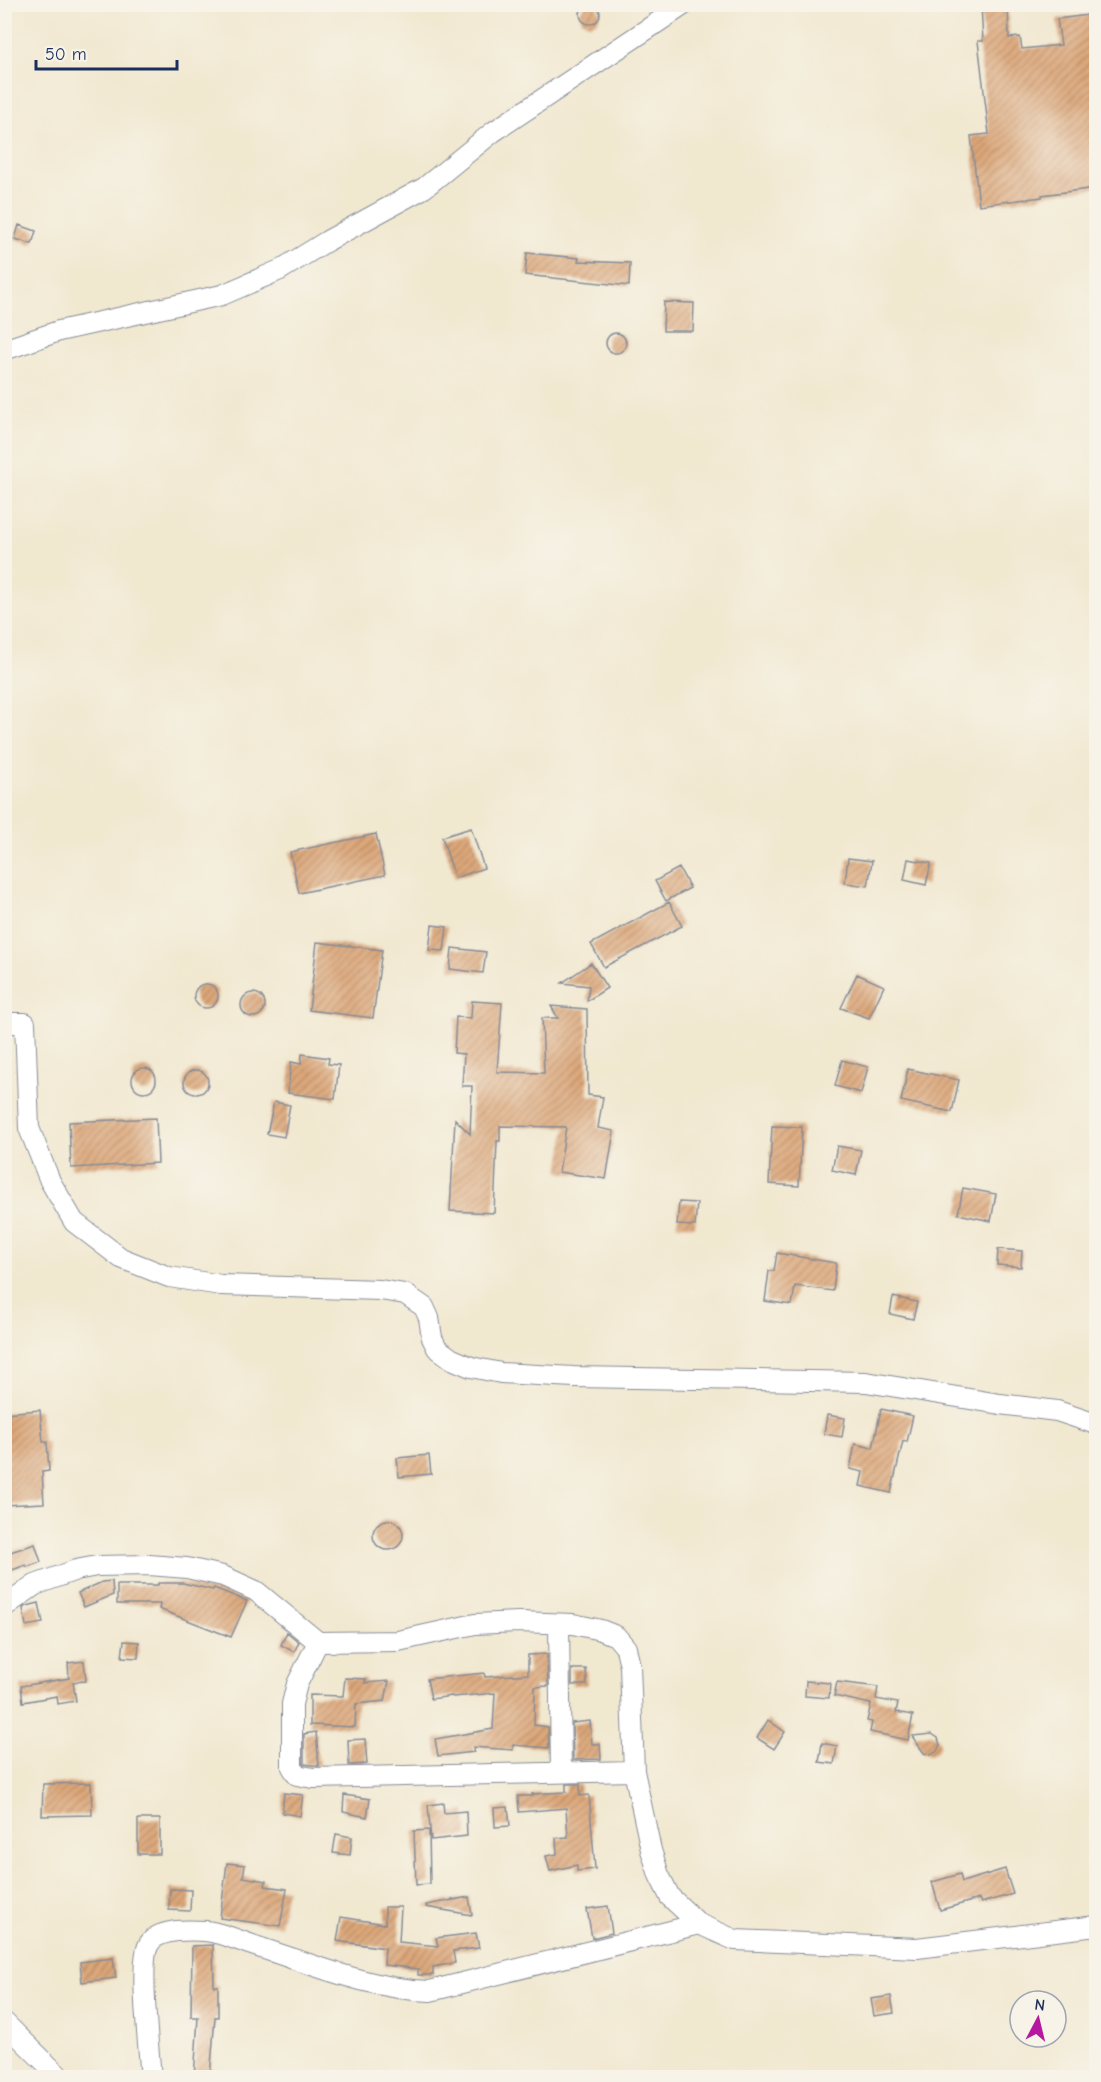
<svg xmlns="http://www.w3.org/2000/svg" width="1101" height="2082" font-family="'Comic Neue',sans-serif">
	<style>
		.building { fill: url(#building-hatch) }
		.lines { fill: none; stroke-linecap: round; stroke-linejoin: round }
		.minor-casing { stroke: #868c97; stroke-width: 22 }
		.minor { stroke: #fff; stroke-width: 20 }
	</style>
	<defs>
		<pattern id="building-hatch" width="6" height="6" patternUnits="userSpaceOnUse" patternTransform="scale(1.5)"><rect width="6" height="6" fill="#dda779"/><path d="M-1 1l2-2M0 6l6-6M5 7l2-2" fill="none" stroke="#b28866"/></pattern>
	</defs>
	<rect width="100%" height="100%" fill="#f7f3e8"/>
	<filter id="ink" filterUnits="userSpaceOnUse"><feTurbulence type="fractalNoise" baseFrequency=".0167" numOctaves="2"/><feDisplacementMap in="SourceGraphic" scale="12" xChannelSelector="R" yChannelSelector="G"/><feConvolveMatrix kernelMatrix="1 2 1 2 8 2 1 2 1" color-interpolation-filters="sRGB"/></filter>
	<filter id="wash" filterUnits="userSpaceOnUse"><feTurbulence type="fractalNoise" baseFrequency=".008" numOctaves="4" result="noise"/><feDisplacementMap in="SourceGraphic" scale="24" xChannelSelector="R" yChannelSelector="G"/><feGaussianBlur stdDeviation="1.35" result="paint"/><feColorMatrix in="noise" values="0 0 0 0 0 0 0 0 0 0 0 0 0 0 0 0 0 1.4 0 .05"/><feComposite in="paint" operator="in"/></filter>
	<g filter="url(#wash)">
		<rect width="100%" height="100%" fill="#f1e8d0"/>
		<g id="blocks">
			<path class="building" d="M1008 4 1009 38 1020 37 1022 49 1061 45 1057 19 1096 14V188L1042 195V197L979 205 971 136 989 134 978 41H983L981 5Z
				M580 14a10 10 0 1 1 20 0a10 10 0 1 1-20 0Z
				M19 225 36 231 32 244 15 239Z
				M527 253 579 258 578 261 630 263 629 286 525 275Z
				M664 302 694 303 693 331H663Z
				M606 343a10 10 0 1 1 20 0a10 10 0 1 1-20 0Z
				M471 828 484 868 455 878 442 837Z
				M376 834 385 875 299 893 290 852Z
				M848 858 872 861 868 886 845 883Z
				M908 859 931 863 926 885 904 880Z
				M679 868 690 888 666 901 655 881Z
				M669 902 682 926 604 967 591 944Z
				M432 925 447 927 444 951 429 950Z
				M317 942 382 950 373 1018 309 1010Z
				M452 948 486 952 483 973 450 969Z
				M591 963 607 988 587 1001 589 986 562 983Z
				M857 974 884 986 869 1018 841 1008Z
				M194 996a12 12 0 1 1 24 0a12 12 0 1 1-24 0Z
				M241 1005a12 12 0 1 1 24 0a12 12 0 1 1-24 0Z
				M472 1001 502 1003 497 1072 544 1073 542 1018H558L551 1006 587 1009 588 1095 603 1097 598 1128 614 1131 606 1179 559 1172 566 1127 500 1126V1141H497L494 1213 450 1211 455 1119 470 1134 472 1086H462L464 1054 454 1053 456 1017 471 1018Z
				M302 1054 329 1058 328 1064 339 1065 335 1099 288 1093 291 1062 301 1064Z
				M842 1060 868 1067 861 1093 835 1086Z
				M132 1080a12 12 0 1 1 24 0a12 12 0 1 1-24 0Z
				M908 1069 959 1080 952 1112 901 1101Z
				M184 1082a12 12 0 1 1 24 0a12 12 0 1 1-24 0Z
				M274 1102 290 1105 284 1137 267 1134Z
				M156 1118 158 1163 71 1168 69 1122Z
				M772 1126 802 1127 799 1186 769 1184Z
				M837 1146 861 1150 856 1175 832 1170Z
				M963 1188 996 1194 991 1221 958 1214Z
				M679 1202 697 1203 695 1226 677 1225Z
				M998 1249 1022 1251 1021 1267 997 1265Z
				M777 1253 836 1263 833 1291 795 1286 792 1305 765 1301 769 1271H774Z
				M893 1297 917 1302 913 1319 890 1314Z
				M881 1409 913 1416 907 1442 903 1441 891 1493 860 1486 863 1472 850 1469 855 1444 873 1448Z
				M40 1410 43 1442H47L49 1471 42 1472 44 1503 4 1505V1413Z
				M827 1415 845 1418 842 1437 824 1434Z
				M429 1455 431 1474 399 1477 397 1458Z
				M373 1535a15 15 0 1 1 30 0a15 15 0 1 1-30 0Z
				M35 1544 41 1562 27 1567 26 1565 4 1573V1554Z
				M112 1581 113 1595 84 1607 78 1593 102 1582Z
				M158 1583H183L213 1590 214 1588 247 1601 231 1637 159 1609 160 1604H117V1585H158Z
				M39 1603 43 1623 26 1626 23 1608 27 1606Z
				M287 1632 299 1642 294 1652 281 1645Z
				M124 1641 139 1642 138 1658 122 1657Z
				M547 1654 548 1686 535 1687 534 1725 548 1727 549 1748 513 1745V1750L473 1747 474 1752 438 1756 435 1739 493 1729 495 1693 453 1697 452 1696 431 1699 427 1679 484 1673 485 1677 528 1674V1655Z
				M84 1661 86 1681 73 1682 76 1701 58 1704 57 1696 23 1702 21 1686 69 1678 68 1663Z
				M572 1669H586L587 1685H572Z
				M345 1678 366 1679 365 1683 389 1681 385 1701 356 1704 355 1727 310 1725V1695L343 1696Z
				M806 1681 830 1683 829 1698 805 1696Z
				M837 1682 878 1687 876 1699 898 1703 896 1712 913 1715 908 1740 870 1732 872 1722 867 1721 871 1704 834 1696Z
				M768 1720 785 1732 774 1749 757 1738Z
				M590 1721 592 1744H600L601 1759 573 1760 572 1723Z
				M316 1732 319 1766 304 1764V1734Z
				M932 1734 938 1738 940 1745 937 1751 931 1755 924 1753 912 1736Z
				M365 1739 367 1764 349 1765 348 1740Z
				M822 1743 837 1746 834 1764 819 1762Z
				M91 1783 92 1815 42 1816 43 1784Z
				M566 1784H580V1796L589 1795 595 1869 577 1871V1865L550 1871 546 1856 557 1854 556 1838 568 1837 566 1808 519 1812 518 1796H533L532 1794 566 1792Z
				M284 1793 303 1795 300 1816 282 1813Z
				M344 1795 370 1799 367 1817 343 1812Z
				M443 1803 444 1813 466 1811 467 1836 431 1840 428 1805Z
				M508 1807 510 1826 495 1827 494 1808Z
				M138 1819H160V1854H138Z
				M429 1830 430 1884 416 1885 414 1831Z
				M336 1834 352 1837 350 1855 333 1853Z
				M227 1863 245 1865 243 1877 266 1881 265 1886 287 1889 280 1926 220 1918Z
				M1005 1869 1013 1894 981 1903 979 1899 940 1910 932 1882 960 1874 962 1882Z
				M170 1889 191 1890 190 1911 169 1910Z
				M469 1897 472 1915 426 1907V1905Z
				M608 1906 612 1933 592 1938 587 1909Z
				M385 1907H401L399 1942 438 1946 436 1938 476 1933 479 1948 453 1951 455 1963 433 1967V1975H418V1969L384 1965 385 1948 337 1941 341 1917 385 1924Z
				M213 1945 214 1986H218V2017H215L210 2078H194L198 2017H191L192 1946Z
				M113 1958 116 1978 82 1982 80 1962Z
				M891 1996 894 2013 874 2016 871 1999Z"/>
		</g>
	</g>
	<g filter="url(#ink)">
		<use href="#blocks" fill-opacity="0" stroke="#868c97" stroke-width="1.5"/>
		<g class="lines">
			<defs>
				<path id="minor" d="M4 350 59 331 222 295 280 270 327 241 424 188 493 132 685 4
					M4 1023H25L29 1128 50 1181 74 1222 121 1258 169 1277 221 1285 380 1290 405 1294 424 1307 429 1318 432 1338 437 1348 452 1359 471 1367 501 1373 574 1377 866 1382 1000 1404 1057 1411 1096 1424
					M4 1607 35 1585 76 1570 97 1566 149 1565 187 1568 223 1576 256 1591 318 1642 398 1641 475 1624 519 1622 573 1624 601 1630 616 1636 626 1648 630 1666 634 1771 651 1850 659 1875 670 1897 699 1924 735 1940 917 1948 1096 1926
					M559 1624 561 1772
					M318 1642 297 1684 292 1704V1767L297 1775 313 1778 634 1771
					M4 2022 61 2078
					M151 2078C149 2051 139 1965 148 1946 156 1928 189 1930 206 1931 223 1933 242 1942 258 1947 314 1965 371 1989 430 1991L699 1924"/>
			</defs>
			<use href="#minor" class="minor-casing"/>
			<use href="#minor" class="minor"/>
		</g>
	</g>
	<rect width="1101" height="2082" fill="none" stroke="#f7f3e8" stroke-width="24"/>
	<g transform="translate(1038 2019) rotate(7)"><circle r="28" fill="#f7f3e8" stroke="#9fa5b1" stroke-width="1.5"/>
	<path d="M0-4.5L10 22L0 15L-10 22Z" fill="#b5179e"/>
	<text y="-9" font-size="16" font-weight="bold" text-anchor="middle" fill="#1b2f5e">N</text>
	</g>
	<path d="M36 60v9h141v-9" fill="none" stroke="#1b2f5e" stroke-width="3"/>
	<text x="45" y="60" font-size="18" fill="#1b2f5e" stroke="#f7f3e8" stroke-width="4.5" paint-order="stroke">50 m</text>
</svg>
